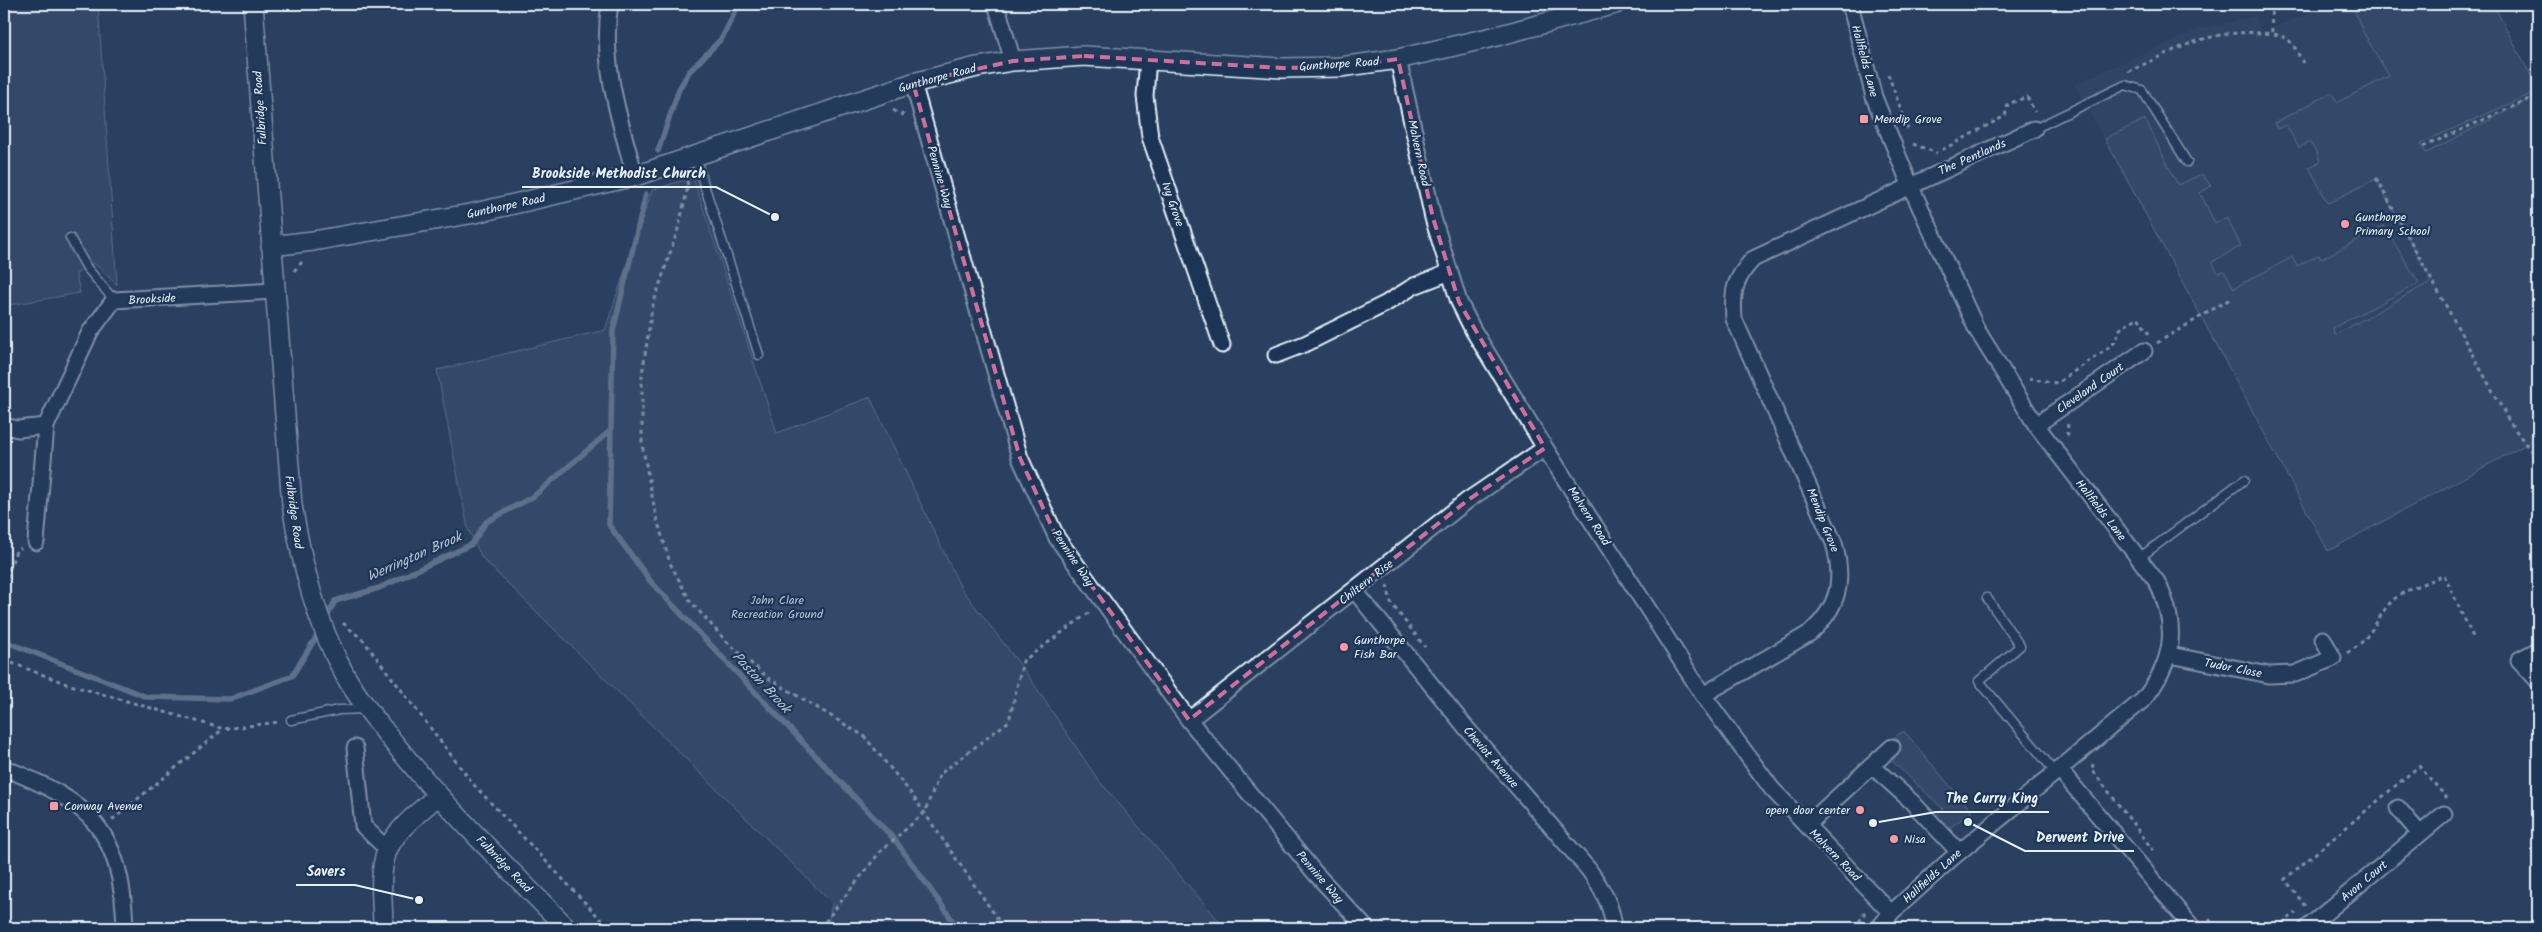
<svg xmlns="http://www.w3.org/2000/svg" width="2542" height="932" font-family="Kalam,sans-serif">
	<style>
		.built { fill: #364d6b }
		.green { fill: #415774; stroke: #94a4b6 }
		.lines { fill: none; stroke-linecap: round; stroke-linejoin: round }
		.stream { stroke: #9dabbd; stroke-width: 5.5 }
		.service-casing { stroke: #e8f1f8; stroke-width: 11 }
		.minor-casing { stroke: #e8f1f8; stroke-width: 19 }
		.tertiary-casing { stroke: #e8f1f8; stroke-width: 22 }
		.path { stroke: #e8f1f8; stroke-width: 3; stroke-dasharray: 4 4; stroke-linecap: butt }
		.service { stroke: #1d3557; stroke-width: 8 }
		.minor { stroke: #1d3557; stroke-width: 15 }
		.tertiary { stroke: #1d3557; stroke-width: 19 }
		.marked { fill: none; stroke: #d16f9a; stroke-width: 4; stroke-dasharray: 10 6; stroke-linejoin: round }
		.poi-dot { fill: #ff9aa2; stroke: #1d3557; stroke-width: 2 }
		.labels { text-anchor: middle; stroke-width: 4.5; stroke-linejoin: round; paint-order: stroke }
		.street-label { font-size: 12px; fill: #e8f1f8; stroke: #1d3557 }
		.poi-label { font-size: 12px; fill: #e8f1f8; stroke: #1d3557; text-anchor: start }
		.park-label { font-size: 12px; fill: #b6c3d0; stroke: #1d3557 }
		.water-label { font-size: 14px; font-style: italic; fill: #b6c2d0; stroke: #1d3557 }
		.leader { fill: none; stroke: #e8f1f8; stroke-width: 2 }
		.callout-dot { fill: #e8f1f8; stroke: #1d3557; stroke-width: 2 }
		.callout-label { font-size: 14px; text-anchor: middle; font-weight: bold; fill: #e8f1f8; stroke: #1d3557; stroke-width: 4.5; stroke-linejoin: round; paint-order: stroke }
	</style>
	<rect width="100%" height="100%" fill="#294061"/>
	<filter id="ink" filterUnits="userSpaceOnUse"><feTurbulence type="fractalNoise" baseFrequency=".02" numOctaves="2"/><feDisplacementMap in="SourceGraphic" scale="10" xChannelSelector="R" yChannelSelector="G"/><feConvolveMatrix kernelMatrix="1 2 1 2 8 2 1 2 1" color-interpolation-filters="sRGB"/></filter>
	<g filter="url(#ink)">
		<path class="built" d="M2333 4H2493L2538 89V438L2328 551 2074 84 2200 29 2256 16 2261 32Z"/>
		<path class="green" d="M4 4H98L117 285 94 263 76 274 80 293 4 306Z
			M2352 4H2493L2538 89V91L2421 143 2426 153 2538 95V438L2328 551 2105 139 2145 119 2178 185 2202 174 2211 186 2200 193 2215 223 2227 218 2241 246 2212 262 2218 273 2224 271 2234 288 2292 257 2297 266 2319 255 2321 259 2384 226 2419 283 2333 328 2335 335 2432 281 2376 179 2328 203 2309 167 2320 162 2317 152 2309 142 2299 148 2286 125 2277 129 2274 123 2331 93 2338 102 2389 76 2363 32Z
			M693 177 777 433 870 397 961 588 1025 671 1097 778 1225 928H827L832 903 482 558 468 529 437 370 605 330 652 190Z
			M1904 731 1972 812 1949 828 1939 823 1934 817 1943 809 1892 761 1898 754 1890 740Z"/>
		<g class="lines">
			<path class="stream" d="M658 151 679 89 689 72 722 38 739 4
				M646 194 613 331 609 525 651 582 895 840 958 928
				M325 621 335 601 379 588 472 544 486 522 534 496 611 430
				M4 641 147 697 230 699 292 676 320 631"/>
			<defs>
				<path id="service" d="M2034 129 2125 85 2142 90 2187 162
					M698 166 759 355
					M70 238 87 268 114 300
					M2139 558 2244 480
					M1987 598 2020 646 1979 681 2056 773
					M291 720 339 710 366 709"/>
				<path id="minor" d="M610 4C600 62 620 121 635 176
					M996 4 1013 61
					M1850 4 1874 97 1910 185 1977 330 2036 425 2157 582C2179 627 2174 662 2143 700L1951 859 1891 913 1879 928
					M1148 59 1145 96 1150 137 1222 345
					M1398 59 1433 218 1459 302 1473 330 1545 448 1703 695 1772 789 1891 913
					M913 83 1020 458 1057 538 1189 720 1315 873 1366 928
					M1276 355 1307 343 1385 304 1414 286 1450 272
					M2036 425 2144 351
					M4 426 18 429 46 426
					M36 542 46 426 90 332 114 300 274 291
					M1355 591 1468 730 1589 870C1602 889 1612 905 1614 928
					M2538 650 2519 660 2538 681
					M2170 655 2269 675 2295 674 2333 658 2323 639
					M1703 695 1810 633C1840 606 1844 580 1834 543L1734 319C1732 291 1734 280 1753 259L2034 129
					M1189 720 1468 500 1545 448
					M355 748 363 826 388 850
					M1872 766 1911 801 1959 852
					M4 768C91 802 122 831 125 928
					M2060 770 2193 928
					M2398 808 2420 834
					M1807 825 1892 747
					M2307 928 2444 814"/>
				<path id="tertiary" d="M253 4 292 505C302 565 316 623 346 677 361 703 380 725 398 748 450 812 509 869 567 928
					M271 246 313 241 475 213 635 176 913 83 977 67 1013 61 1084 56 1282 68 1340 67 1398 59 1497 36 1615 4
					M383 928C383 904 378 874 387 851 396 829 420 812 437 796"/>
			</defs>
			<use href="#service" class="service-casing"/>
			<use href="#minor" class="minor-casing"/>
			<use href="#tertiary" class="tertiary-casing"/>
			<path class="path" d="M2271 4 2272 34C2292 36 2294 47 2303 63
				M2128 72C2181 47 2212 27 2272 34
				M1888 74 1908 129
				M893 110 905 116
				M1913 144 1937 153
				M2423 147 2538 95
				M1942 150 2005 116 2008 104 2027 97 2035 112
				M2376 178 2509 421 2538 461
				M687 181 688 186 679 226 652 308 642 375V444L656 516 670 563 690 601 725 640 768 678 864 736 910 792 1004 928
				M294 271 303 261
				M2157 343 2230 299
				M2029 378 2057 383 2107 349 2115 342 2120 329 2138 317 2149 334
				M2068 424 2067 433 2070 437
				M4 585 16 551 21 548
				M1387 585 1391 603 1425 647
				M343 623 363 640 474 785 609 928
				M2347 653C2376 637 2376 612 2398 596 2411 587 2430 582 2444 575L2473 637
				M4 660 67 684 224 729 279 722
				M2093 764 2092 769 2096 775 2153 850
				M112 820 223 729
				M2305 906 2285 879 2419 766 2447 798
				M2209 919 2216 928
				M820 928 880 852 924 813 940 774 1009 721 1023 661 1090 612
				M1854 928 1864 915V909
				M2275 928 2296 913"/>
			<use href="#service" class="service"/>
			<use href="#minor" class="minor"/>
			<use href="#tertiary" class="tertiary"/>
		</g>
	</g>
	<path d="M0 0H2542V932H0ZM1084 56 1282 68 1340 67 1398 59 1433 218 1459 302 1545 448 1468 500 1189 720 1057 538 1020 458 913 83 1013 61Z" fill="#294061" fill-opacity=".55" fill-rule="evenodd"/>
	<path class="marked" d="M1084 56 1282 68 1340 67 1398 59 1433 218 1459 302 1545 448 1468 500 1189 720 1057 538 1020 458 913 83 1013 61Z"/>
	<g class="poi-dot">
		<rect x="1859" y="114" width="10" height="10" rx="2.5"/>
		<circle cx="2345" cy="224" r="5"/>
		<circle cx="1344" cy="647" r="5"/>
		<rect x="49" y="801" width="10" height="10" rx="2.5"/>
		<circle cx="1860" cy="810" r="5"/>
		<circle cx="1894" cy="839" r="5"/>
	</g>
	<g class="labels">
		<g class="street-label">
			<text transform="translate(1865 61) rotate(75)" y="4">Hallfields Lane</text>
			<text transform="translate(1339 64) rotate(-4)" y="4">Gunthorpe Road</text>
			<text transform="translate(937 78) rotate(-15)" y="4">Gunthorpe Road</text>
			<text transform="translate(260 108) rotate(-94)" y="4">Fulbridge Road</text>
			<text transform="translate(1419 153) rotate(78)" y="4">Malvern Road</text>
			<text transform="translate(1972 157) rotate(-24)" y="4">The Pentlands</text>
			<text transform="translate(940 177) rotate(74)" y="4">Pennine Way</text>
			<text transform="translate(1173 204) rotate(71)" y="4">Ivy Grove</text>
			<text transform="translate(506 206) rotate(-12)" y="4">Gunthorpe Road</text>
			<text transform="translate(152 299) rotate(-3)" y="4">Brookside</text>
			<text transform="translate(2090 388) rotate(-35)" y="4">Cleveland Court</text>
			<text transform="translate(2101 510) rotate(52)" y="4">Hallfields Lane</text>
			<text transform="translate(294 512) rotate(82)" y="4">Fulbridge Road</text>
			<text transform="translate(1589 516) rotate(57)" y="4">Malvern Road</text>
			<text transform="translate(1823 520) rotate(68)" y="4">Mendip Grove</text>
			<text transform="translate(1073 558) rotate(56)" y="4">Pennine Way</text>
			<text transform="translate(1366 582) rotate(-38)" y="4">Chiltern Rise</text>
			<text transform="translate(2233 668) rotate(11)" y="4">Tudor Close</text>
			<text transform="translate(1491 757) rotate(49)" y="4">Cheviot Avenue</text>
			<text transform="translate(1835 855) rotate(46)" y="4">Malvern Road</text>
			<text transform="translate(504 864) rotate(46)" y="4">Fulbridge Road</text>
			<text transform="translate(1932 876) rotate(-42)" y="4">Hallfields Lane</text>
			<text transform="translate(1320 877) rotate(49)" y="4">Pennine Way</text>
			<text transform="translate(2364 881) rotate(-40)" y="4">Avon Court</text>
		</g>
		<g class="poi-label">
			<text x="1874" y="123">Mendip Grove</text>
			<text x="2355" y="221">Gunthorpe<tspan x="2355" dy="14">Primary School</tspan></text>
			<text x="1354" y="644">Gunthorpe<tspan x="1354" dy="14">Fish Bar</tspan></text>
			<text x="64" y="810">Conway Avenue</text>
			<text x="1850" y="814" text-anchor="end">open door center</text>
			<text x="1904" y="843">Nisa</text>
		</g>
		<g class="park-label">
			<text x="777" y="604">John Clare<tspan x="777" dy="14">Recreation Ground</tspan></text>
		</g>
		<g class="water-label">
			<text transform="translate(414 556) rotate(-24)" y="5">Werrington Brook</text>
			<text transform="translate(762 682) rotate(47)" y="5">Paston Brook</text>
		</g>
	</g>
	<path class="leader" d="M775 217L716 187H522M1873 823L1936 812H2049M1968 822L2025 851H2134M419 900L355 885H296"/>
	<g class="callout-dot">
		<circle cx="775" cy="217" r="5"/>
		<circle cx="1873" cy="823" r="5"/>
		<circle cx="1968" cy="822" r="5"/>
		<circle cx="419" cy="900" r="5"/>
	</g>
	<g class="callout-label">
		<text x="619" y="178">Brookside Methodist Church</text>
		<text x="1992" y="803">The Curry King</text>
		<text x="2080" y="842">Derwent Drive</text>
		<text x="326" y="876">Savers</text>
	</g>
	<rect width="2542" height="932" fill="none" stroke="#1d3557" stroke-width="20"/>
	<rect x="10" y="10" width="2522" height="912" fill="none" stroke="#e8f1f8" stroke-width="2" filter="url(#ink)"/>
</svg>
